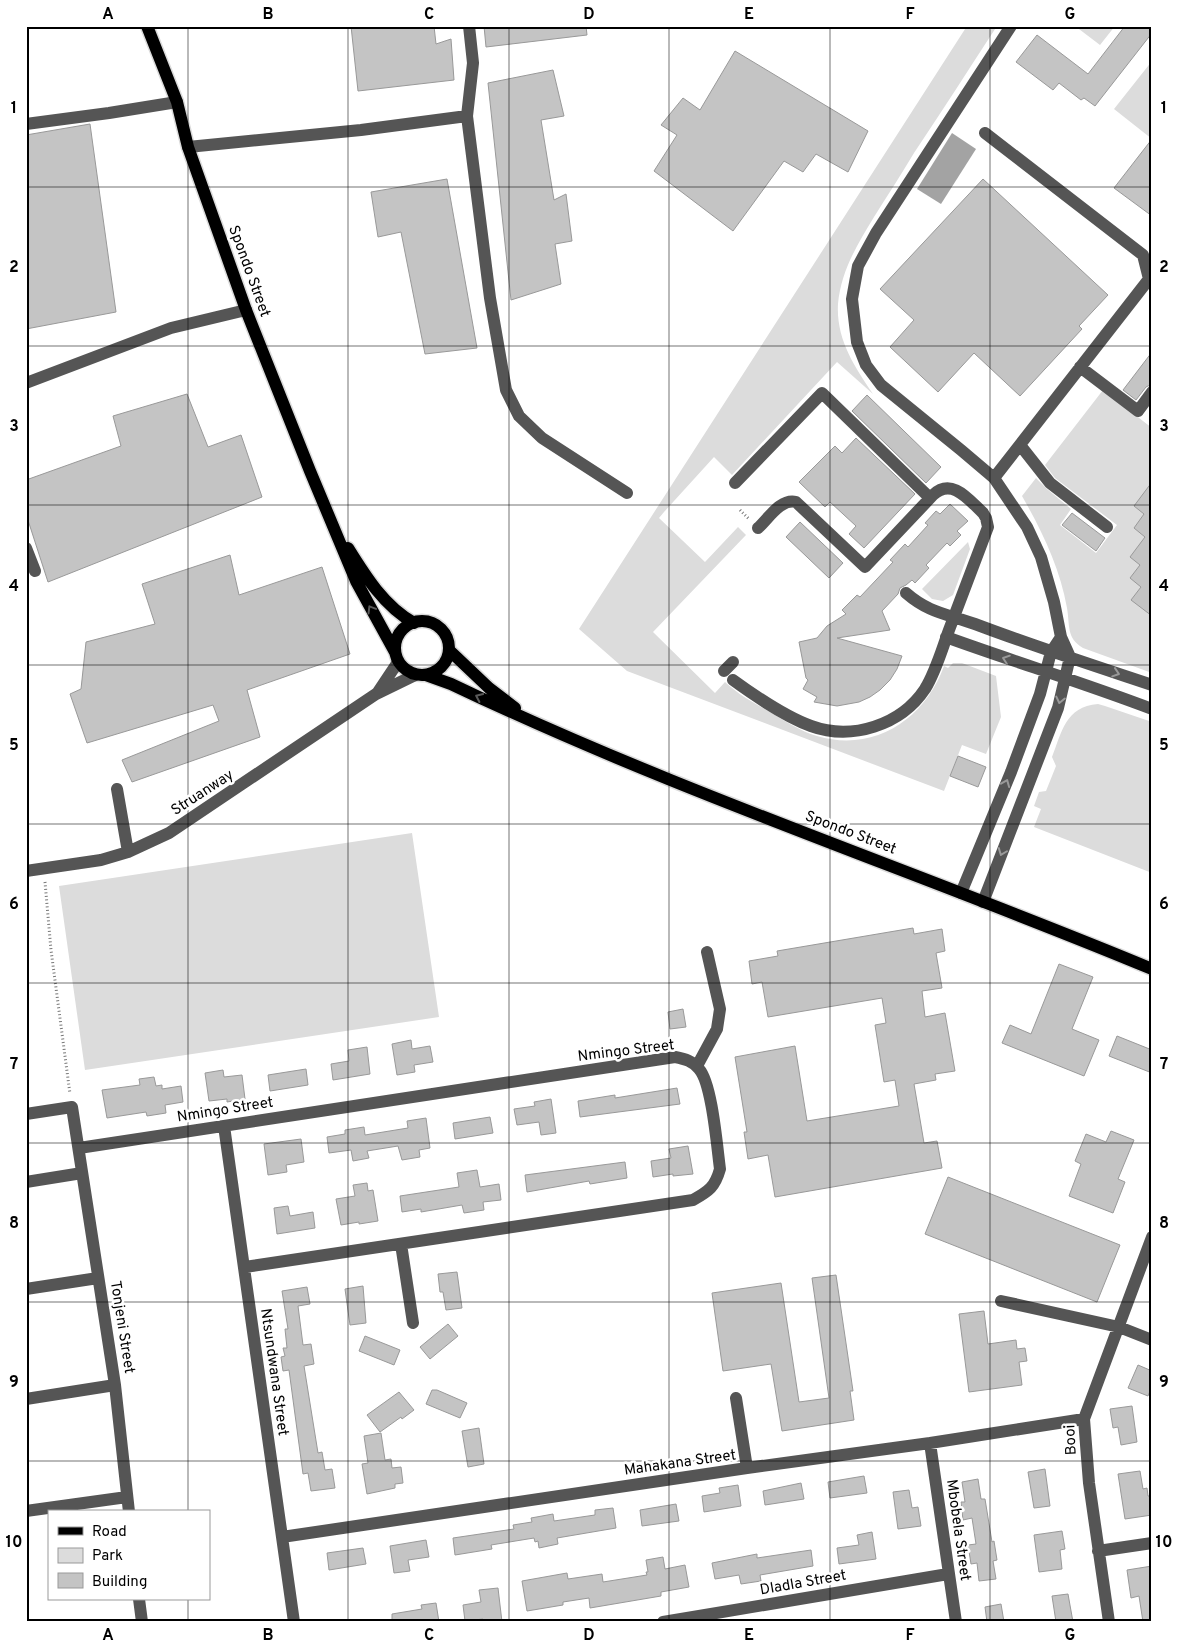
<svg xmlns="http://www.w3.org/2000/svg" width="1178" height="1648" font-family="Overpass,sans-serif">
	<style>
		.green { fill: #dcdcdc }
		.water { fill: #a3a3a3 }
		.building { fill: #c4c4c4; stroke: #999 }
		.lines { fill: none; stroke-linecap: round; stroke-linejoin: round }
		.major-casing { stroke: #dbdbdb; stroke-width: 15 }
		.path { stroke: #777; stroke-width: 3; stroke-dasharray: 1 2.5; stroke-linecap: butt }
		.minor { stroke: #555; stroke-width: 12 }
		.major { stroke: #000; stroke-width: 12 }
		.oneway { stroke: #595959 }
		.oneway2 { stroke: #999 }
		.grid { fill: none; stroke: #000; stroke-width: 1; stroke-opacity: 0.55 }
		.labels { text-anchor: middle; stroke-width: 5; stroke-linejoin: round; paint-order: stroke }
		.street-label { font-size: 15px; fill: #000; stroke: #fff }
		.neatline { fill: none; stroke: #000; stroke-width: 2 }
		.grid-label { font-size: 16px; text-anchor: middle; font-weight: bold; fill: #000 }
	</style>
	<rect width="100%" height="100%" fill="#fff"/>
	<path class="green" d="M967 26H997C969 69 942 111 914 153 901 175 887 196 874 217 857 245 841 271 838 304 836 339 854 366 873 394L837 362 732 475 714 457 664 512 659 518 705 562 738 527 746 535 653 632 715 693 725 682C739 695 754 703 770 712 785 721 800 731 817 736 874 753 925 719 944 666L948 668 953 663H962L996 676 1001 717 986 754 962 745 944 791 627 671 579 629Z
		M1075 26H1115L1100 45Z
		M1152 61V139L1114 109Z
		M1103 390 1152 428V673L1083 648C1066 638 1070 625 1067 608 1060 568 1042 531 1022 496L1036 478 1047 489 1071 509 1060 525 1096 553 1117 525 1055 478 1045 465Z
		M968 542 970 549 953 595 943 601 932 599 922 589Z
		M1098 704 1105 706 1152 722V873L1034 827 1041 809 1034 806 1039 792 1046 791 1056 766 1052 757C1062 732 1065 707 1098 704Z
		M412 833 439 1017 85 1070 59 886Z"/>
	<path class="water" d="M952 133 976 149 941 204 917 189Z"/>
	<path class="building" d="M351 26H434L436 44 451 39 454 80 358 91Z
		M484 26H586L587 35 486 47Z
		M1125 26H1152V33L1095 106 1084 98 1081 100 1059 83 1053 90 1016 62 1037 35 1088 74Z
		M735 51 868 131 848 172 816 154 803 172 784 161 733 231 654 171 677 135 661 125 683 98 700 110Z
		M553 70 564 116 541 120 554 200 566 194 572 241 555 244 561 284 511 300 488 83Z
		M90 124 116 312 26 329V135Z
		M1152 139V216L1114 188Z
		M447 179 477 348 425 354 401 232 378 237 371 192Z
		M983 179 1108 295 1079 326 1082 329 1020 396 974 353 938 392 890 347 914 320 880 289Z
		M1152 352V384L1146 387 1136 400 1123 390Z
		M187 394 208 447 241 435 262 497 48 582 26 514V480L121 446 113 416Z
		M867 395 941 467 926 483 852 411Z
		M856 438 915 494 864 548 849 534 856 526 830 502 825 507 799 482 835 446 842 453Z
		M1152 482V616L1131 600 1141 587 1130 578 1140 565 1130 557 1145 537 1134 528 1144 514 1134 506Z
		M950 504 968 521 957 531 961 535 950 546 947 543 926 565 929 568 915 583 912 580 906 585 900 588 898 594 882 611 890 630 837 638 902 656 897 669 890 680 880 690 870 697 859 702 837 706 814 702 817 697 803 689 808 680 806 678 799 642 817 638 827 626 846 614 842 610 857 595 860 597 893 562 890 560 905 544 908 547 928 525 925 523 936 511 940 514Z
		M1072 513 1105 538 1096 551 1062 525Z
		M800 522 843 563 829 578 786 537Z
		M230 555 239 595 322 567 350 654 247 690 260 737 132 782 122 760 219 721 213 705 87 743 70 694 81 689 86 642 155 624 142 584Z
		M958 756 986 767 978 787 950 776Z
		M913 928 914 934 942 929 945 951 936 953 942 988 922 991 925 1017 945 1013 955 1071 935 1074 936 1080 914 1084 924 1143 937 1141 942 1168 775 1197 768 1155 748 1159 744 1132H747L735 1057 795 1046 807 1121 899 1106 895 1080 884 1082 875 1025 886 1023 882 998 768 1017 762 982 752 984 749 961 778 956 777 951Z
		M1059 964 1093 977 1072 1029 1099 1040 1084 1076 1002 1043 1010 1025 1031 1034Z
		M683 1009 686 1027 670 1029 668 1012Z
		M1117 1036 1152 1050V1073L1109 1056Z
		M411 1040 412 1049 430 1046 433 1062 414 1065 415 1072 397 1075 392 1044Z
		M367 1047 370 1074 333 1080 331 1064 349 1061 348 1050Z
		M306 1069 308 1085 270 1091 268 1075Z
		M223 1070 224 1077 242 1075 245 1099 227 1102V1099L209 1101 205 1073Z
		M154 1077 156 1086 162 1085V1089L181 1086 183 1102 165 1105 166 1113 147 1116 146 1112 107 1118 102 1090 140 1085 139 1079Z
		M677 1088 680 1104 580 1117 578 1101 615 1095V1098Z
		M551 1099 556 1133 541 1135 539 1122 517 1125 514 1109 535 1106 534 1102Z
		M490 1117 493 1133 455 1139 453 1123Z
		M426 1118 430 1148 419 1150 420 1157 402 1160 398 1146 367 1151 369 1158 353 1161 351 1150 329 1153 327 1137 345 1134V1130L364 1127 365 1135 408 1128 407 1121Z
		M1111 1131 1134 1140 1118 1179 1125 1182 1113 1213 1069 1196 1081 1164 1075 1161 1086 1134 1106 1142Z
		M301 1139 304 1162 286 1165 287 1172 268 1175 264 1144Z
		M688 1146 693 1174 673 1176V1174L653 1177 651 1161 671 1158 669 1149Z
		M625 1162 627 1178 590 1184 589 1181 527 1192 525 1175Z
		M477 1170 480 1187 499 1184 501 1200 483 1202 484 1210 464 1213 462 1205 421 1212V1209L402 1212 400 1196 459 1187 457 1173Z
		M948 1177 1120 1245 1097 1302 925 1234Z
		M367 1183 368 1191 373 1190 378 1221 359 1224V1222L341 1225 336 1199 355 1196 353 1185Z
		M288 1206 290 1216 313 1212 315 1228 277 1234 274 1208Z
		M457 1272 462 1308 446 1310 443 1292H440L438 1274Z
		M836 1275 853 1391H850L854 1420 782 1431 771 1364 723 1371 712 1293 781 1283 799 1402 829 1398 812 1278Z
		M363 1286 366 1323 350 1325 345 1289Z
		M307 1287 310 1304 298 1306 303 1345 311 1344 314 1364 304 1366 318 1453 322 1452 325 1470 332 1469 335 1488 311 1491 308 1473 303 1474 289 1370 283 1371 281 1357 285 1356 283 1348H287L285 1329H288L282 1291Z
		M984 1311 988 1344 1016 1340 1017 1349 1025 1348 1027 1361 1019 1362 1022 1385 969 1392 959 1314Z
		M448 1324 458 1336 430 1359 420 1347Z
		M365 1336 400 1350 394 1365 359 1351Z
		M1138 1365 1152 1371V1386L1148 1396 1128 1388Z
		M432 1390H437L467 1403 460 1418 426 1404Z
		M399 1392 414 1410 402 1419 401 1417 380 1432 367 1415Z
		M1132 1406 1137 1442 1121 1445 1118 1427 1113 1428 1110 1409Z
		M479 1428 484 1464 468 1467 462 1431Z
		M381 1433 385 1460 391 1459 392 1468 401 1467 403 1483 395 1484V1488L367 1494 362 1464 368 1463 364 1436Z
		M1045 1469 1050 1506 1034 1508 1028 1472Z
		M1140 1471 1143 1489 1147 1488 1148 1496H1152V1515L1125 1519 1118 1474Z
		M864 1476 867 1493 830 1498 828 1482Z
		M978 1479 981 1499H985L992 1542 994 1541 997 1560 993 1561 996 1579 979 1581 977 1563 971 1564 968 1545 976 1544 972 1518 963 1520 961 1502H965L962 1482Z
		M801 1483 804 1499 765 1505 763 1491Z
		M738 1485 741 1506 704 1512 702 1496 720 1493 719 1488Z
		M909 1490 912 1508 918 1507 921 1526 898 1529 893 1492Z
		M676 1504 679 1521 642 1526 640 1510Z
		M613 1508 616 1528 557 1538 558 1544 539 1548 538 1541 535 1542 534 1538 491 1545 492 1549 455 1555 453 1538 514 1529 513 1525 532 1522 531 1518 553 1514 554 1521 595 1515V1510Z
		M1062 1531 1065 1549 1060 1550 1062 1569 1039 1572 1034 1535Z
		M872 1532 876 1559 839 1564 837 1548 859 1545 857 1535Z
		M426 1540 429 1557 408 1560 410 1571 394 1573 390 1546Z
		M363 1548 366 1564 329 1570 327 1553Z
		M811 1550 813 1566 760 1575 761 1581 741 1584 739 1575 715 1579 712 1563 757 1554V1558Z
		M663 1557 665 1569 685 1565 689 1587 661 1592V1596L590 1608 589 1598 563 1602V1605L527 1611 522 1581 567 1573 568 1579 602 1574 603 1582 647 1575 646 1572H648L646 1560Z
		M1152 1566V1622H1143L1139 1596 1131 1598 1127 1570Z
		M498 1588 502 1622H483V1619L465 1621 463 1605 481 1602 479 1590Z
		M1068 1594 1073 1622H1056L1052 1596Z
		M436 1603 439 1622H392V1614L422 1609 421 1605Z
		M1001 1604 1004 1622H987L985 1607Z"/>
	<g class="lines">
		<defs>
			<path id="major" d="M147 26 177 102 188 147 246 310 310 471 356 581 395 652
				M348 548C366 577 384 606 414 623
				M395 648a27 27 0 1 1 54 0a27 27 0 1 1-54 0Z
				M449 650 489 688 515 708
				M426 675 451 684C679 793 919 872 1152 969"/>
		</defs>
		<use href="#major" class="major-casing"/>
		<path class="path" d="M740 510 749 519
			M45 882 51 950 70 1094"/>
		<path class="minor" d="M469 26 473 63 467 116 490 298 506 390 519 416 542 438 627 493
			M26 124 109 113 177 102
			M985 133 1143 255 1149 279
			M188 147 361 130 467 116
			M1080 367 1138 411 1152 392
			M26 383 171 328 246 310
			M1020 445 1050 483 1107 527
			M994 478 1149 279 1152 278
			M735 483 822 393 930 498
			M26 548 35 571
			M906 593C929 613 947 614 975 624 1033 646 1092 665 1152 685
			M946 637C1015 662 1084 683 1152 709
			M724 671 733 662
			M733 680C755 696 786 717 811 726 852 741 901 725 925 689 936 671 942 649 949 630 962 595 975 561 988 527L986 518 983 513C969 500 952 477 933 495L865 567 796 502C781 498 768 519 758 528
			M378 692 398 662
			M117 789 128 852
			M26 871 101 860 128 852 169 833 376 694 415 675
			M961 893 1011 772 1040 694 1051 652 1061 637
			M983 902 1058 708 1070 657 1061 637 1054 602 1041 557 1027 527 994 478 961 450 881 385 866 365 857 342 852 299 858 266 876 233 1011 26
			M697 1066 717 1029 720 1009 707 952
			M26 1114 72 1107 115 1385 129 1512
			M224 1126 294 1622
			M79 1148 675 1057C685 1059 693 1061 699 1069 712 1083 717 1147 720 1169 715 1187 709 1191 693 1200L245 1267
			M26 1182 82 1173
			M401 1244 413 1323
			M26 1289 98 1278
			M1001 1301 1119 1327 1152 1340
			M736 1398 747 1468
			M26 1399 115 1385
			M930 1443 956 1622
			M26 1511 127 1497
			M282 1537 747 1468 930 1443 1084 1419
			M1098 1551 1152 1543
			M139 1599 142 1622
			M663 1622 948 1574
			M1109 1622 1089 1483 1084 1419 1152 1237"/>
		<use href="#major" class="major"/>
	</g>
	<defs><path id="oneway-chevron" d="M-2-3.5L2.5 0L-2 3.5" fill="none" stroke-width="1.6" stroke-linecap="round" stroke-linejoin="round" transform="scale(1.25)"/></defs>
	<g class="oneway">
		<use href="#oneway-chevron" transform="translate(371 609) rotate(-121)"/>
		<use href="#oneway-chevron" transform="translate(479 697) rotate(-155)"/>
	</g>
	<g class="oneway2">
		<use href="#oneway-chevron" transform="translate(1006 659) rotate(-161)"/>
		<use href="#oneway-chevron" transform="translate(1116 673) rotate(18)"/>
		<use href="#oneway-chevron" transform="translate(1060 700) rotate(103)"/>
		<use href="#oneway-chevron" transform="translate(1006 783) rotate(-68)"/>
		<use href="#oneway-chevron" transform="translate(1002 852) rotate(111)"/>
	</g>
	<path class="grid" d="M188 26V1512M348 26V1622M509 26V1622M669 26V1622M830 26V1622M990 26V1622M26 187H1152M26 346H1152M26 505H1152M26 665H1152M26 824H1152M26 983H1152M26 1143H1152M26 1302H1152M26 1461H1152M188 1599V1622"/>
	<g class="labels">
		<g class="street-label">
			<text transform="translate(250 271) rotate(70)" y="5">Spondo Street</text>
			<text transform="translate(202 792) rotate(-33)" y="5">Struanway</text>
			<text transform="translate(851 832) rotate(21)" y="5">Spondo Street</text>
			<text transform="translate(626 1050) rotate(-7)" y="5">Nmingo Street</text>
			<text transform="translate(225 1109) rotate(-9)" y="5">Nmingo Street</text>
			<text transform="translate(123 1327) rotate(81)" y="5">Tonjeni Street</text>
			<text transform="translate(275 1372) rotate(82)" y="5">Ntsundwana Street</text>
			<text transform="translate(1070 1440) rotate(-93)" y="5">Booi</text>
			<text transform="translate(680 1462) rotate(-8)" y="5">Mahakana Street</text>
			<text transform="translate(959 1530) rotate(82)" y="5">Mbobela Street</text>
			<text transform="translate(803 1582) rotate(-10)" y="5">Dladla Street</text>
		</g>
	</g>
	<rect width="1178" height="1648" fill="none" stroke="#ffffff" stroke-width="55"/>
	<rect x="48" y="1510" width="162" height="90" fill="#ffffff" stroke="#999999"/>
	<rect x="58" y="1527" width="25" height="8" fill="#000000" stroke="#999999"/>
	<text x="92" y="1536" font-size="15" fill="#000000">Road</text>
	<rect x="58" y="1548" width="25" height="15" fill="#dcdcdc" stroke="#999999"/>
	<text x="92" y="1560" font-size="15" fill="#000000">Park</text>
	<rect x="58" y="1573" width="25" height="15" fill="#c4c4c4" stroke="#999999"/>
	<text x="92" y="1586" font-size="15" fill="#000000">Building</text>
	<rect x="28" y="28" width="1122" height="1592" class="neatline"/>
	<g class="grid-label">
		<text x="108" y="19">A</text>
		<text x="268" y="19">B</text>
		<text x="429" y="19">C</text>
		<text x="589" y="19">D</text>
		<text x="749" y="19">E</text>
		<text x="910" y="19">F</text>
		<text x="1070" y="19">G</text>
		<text x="14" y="113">1</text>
		<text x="1164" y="113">1</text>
		<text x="14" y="272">2</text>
		<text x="1164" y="272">2</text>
		<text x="14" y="431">3</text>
		<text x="1164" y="431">3</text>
		<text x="14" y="591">4</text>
		<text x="1164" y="591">4</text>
		<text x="14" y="750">5</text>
		<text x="1164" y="750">5</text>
		<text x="14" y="909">6</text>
		<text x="1164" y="909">6</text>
		<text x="14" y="1069">7</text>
		<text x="1164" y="1069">7</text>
		<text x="14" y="1228">8</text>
		<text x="1164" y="1228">8</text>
		<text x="14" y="1387">9</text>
		<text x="1164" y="1387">9</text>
		<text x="14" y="1547">10</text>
		<text x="1164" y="1547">10</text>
		<text x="108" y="1640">A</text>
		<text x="268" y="1640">B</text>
		<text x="429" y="1640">C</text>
		<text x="589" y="1640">D</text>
		<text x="749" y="1640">E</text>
		<text x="910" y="1640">F</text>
		<text x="1070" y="1640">G</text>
	</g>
</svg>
